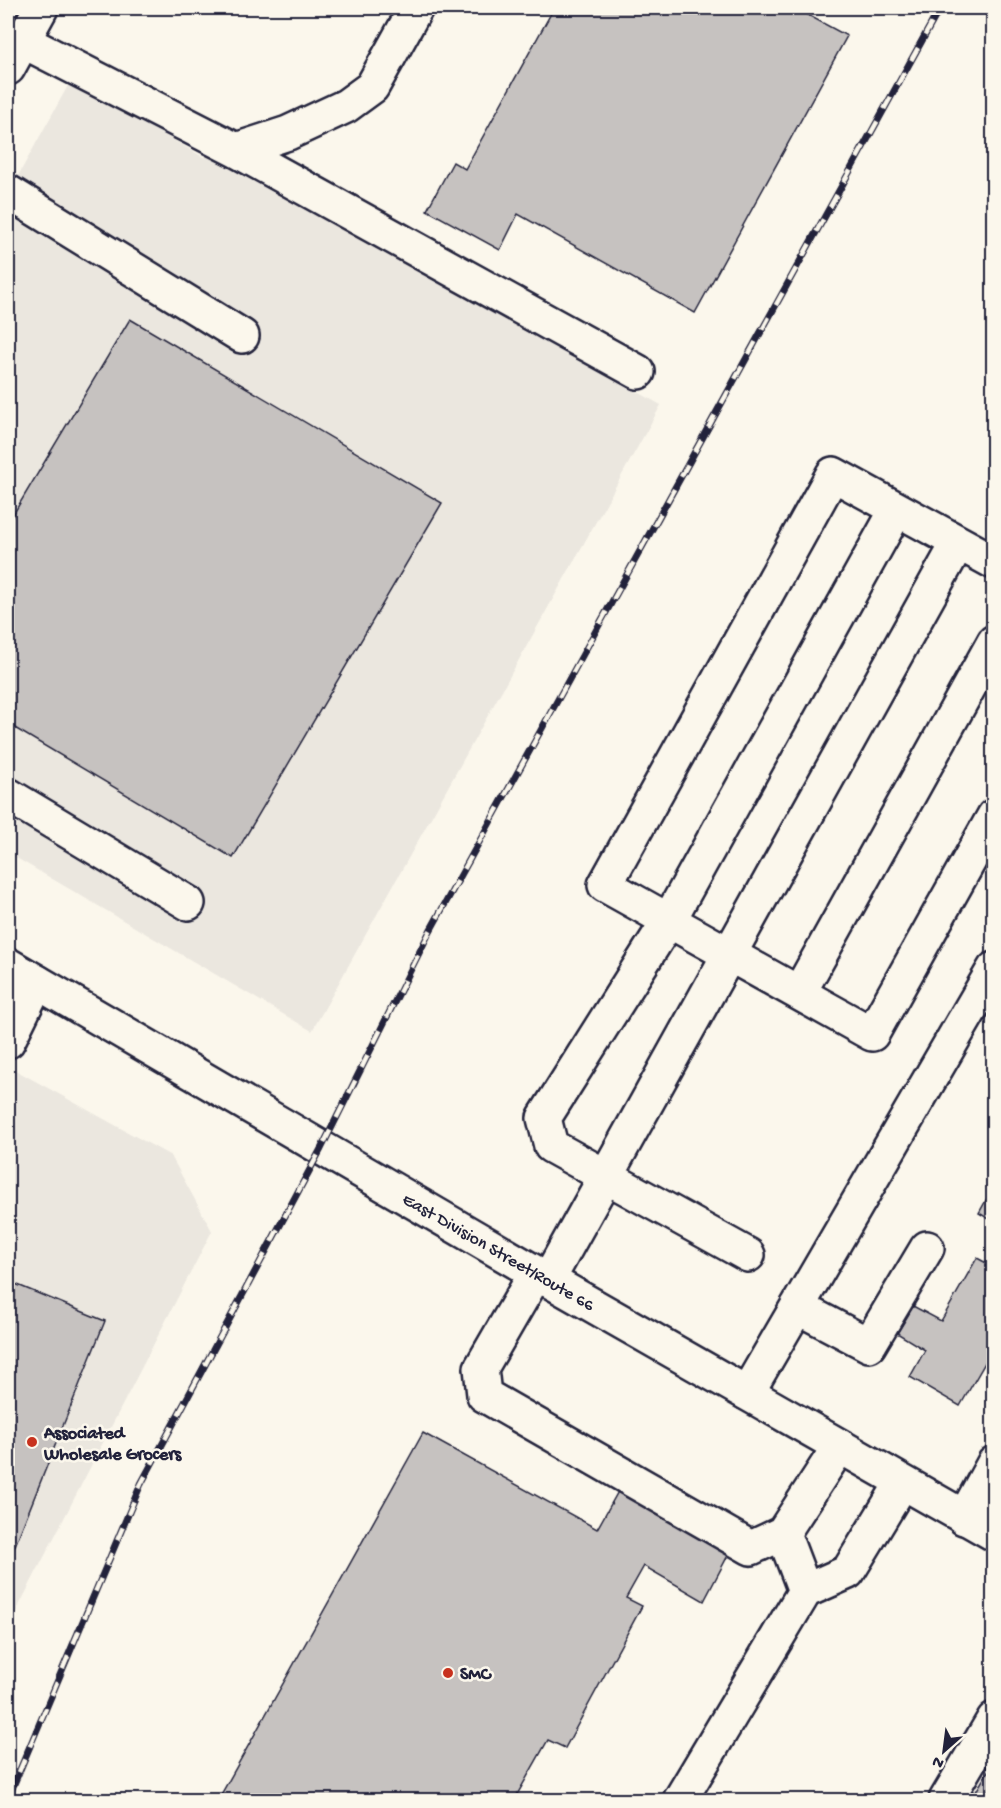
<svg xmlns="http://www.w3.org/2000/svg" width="1001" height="1808" font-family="'Gochi Hand',sans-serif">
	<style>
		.built { fill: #ebe7df }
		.building { fill: #c6c2c0; stroke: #22223b; stroke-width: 1.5 }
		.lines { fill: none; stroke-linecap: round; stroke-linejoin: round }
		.minor-casing { stroke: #22223b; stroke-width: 38 }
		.major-casing { stroke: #22223b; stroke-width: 38 }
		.minor { stroke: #fbf7ec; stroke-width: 33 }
		.major { stroke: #fbf7ec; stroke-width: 33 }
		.rail-casing { stroke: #22223b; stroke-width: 7 }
		.rail { stroke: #fbf7ec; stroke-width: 4.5; stroke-dasharray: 14; stroke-linecap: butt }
		.poi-dot { fill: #c8321e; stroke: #fbf7ec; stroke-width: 2 }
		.labels { text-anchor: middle; stroke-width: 5; stroke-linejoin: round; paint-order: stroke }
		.street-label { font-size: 18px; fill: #22223b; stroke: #fbf7ec }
		.poi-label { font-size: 18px; font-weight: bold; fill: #22223b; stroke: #fbf7ec; text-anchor: start }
	</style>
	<rect width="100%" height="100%" fill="#fbf7ec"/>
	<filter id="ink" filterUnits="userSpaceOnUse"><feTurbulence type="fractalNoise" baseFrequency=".0167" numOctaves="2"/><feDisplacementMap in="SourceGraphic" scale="12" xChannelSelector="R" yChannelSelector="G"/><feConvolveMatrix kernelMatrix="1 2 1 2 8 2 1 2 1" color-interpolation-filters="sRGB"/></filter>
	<g filter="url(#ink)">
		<path class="built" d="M70 82 205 158 210 151 661 405 312 1031 8 853V194Z
			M8 1066 171 1156 212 1231 8 1627Z"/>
		<path class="building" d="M554 8H795L847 36 695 313 518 214 500 250 427 210 453 162 465 169Z
			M130 319 442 503 233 858 8 724V523Z
			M994 1186V1222L979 1213Z
			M977 1258 994 1267V1347L960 1406 910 1377 925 1350 897 1333 913 1306 941 1321Z
			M8 1281 105 1321 8 1563Z
			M423 1433 597 1529 625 1479 735 1542 704 1601 644 1566 626 1598 642 1606 565 1748 548 1740 514 1800H218Z
			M994 1761V1800H971Z"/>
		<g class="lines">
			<defs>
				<path id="minor" d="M23 41 236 150 638 372
					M8 68 41 8
					M236 150 288 133 346 106 372 87 416 8
					M8 192 242 336
					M994 562 833 474 605 885 872 1034 994 816
					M8 795 188 903
					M799 993 994 642
					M8 1041 37 982
					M748 1255 551 1146 544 1118 669 920 897 509
					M536 1273 481 1368 484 1395 751 1548 783 1533 839 1447
					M548 1280 958 543
					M797 1307 869 1345 927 1248
					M747 1393 994 969
					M964 1518 994 1463
					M783 1533 805 1591
					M680 1800 805 1591 848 1572 902 1483
					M946 1800 994 1719"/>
				<path id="major" d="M8 965 536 1273 994 1534"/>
			</defs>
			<use href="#minor" class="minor-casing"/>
			<use href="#major" class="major-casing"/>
			<use href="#minor" class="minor"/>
			<use href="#major" class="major"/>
			<defs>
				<path id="rail" d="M8 1798 141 1484 321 1149 430 931 940 8"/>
			</defs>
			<use href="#rail" class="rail-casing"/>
			<use href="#rail" class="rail"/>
		</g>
	</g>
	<g class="poi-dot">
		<circle cx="32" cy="1442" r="6"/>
		<circle cx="448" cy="1673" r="6"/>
	</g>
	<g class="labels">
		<g class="street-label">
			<text transform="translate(499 1251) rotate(30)" y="6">East Division Street/Route 66</text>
		</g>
		<g class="poi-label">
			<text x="44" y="1438">Associated<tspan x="44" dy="21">Wholesale Grocers</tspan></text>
			<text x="460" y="1679">SMC</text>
		</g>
	</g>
	<rect width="1001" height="1808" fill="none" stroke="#fbf7ec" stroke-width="30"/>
	<rect x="15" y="15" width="971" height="1778" fill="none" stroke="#22223b" stroke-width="2" filter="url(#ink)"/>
	<g transform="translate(944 1751) rotate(208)" stroke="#fbf7ec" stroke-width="4.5" paint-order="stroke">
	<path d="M0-4.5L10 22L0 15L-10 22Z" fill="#22223b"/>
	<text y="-9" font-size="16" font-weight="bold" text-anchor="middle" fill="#22223b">N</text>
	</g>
</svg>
